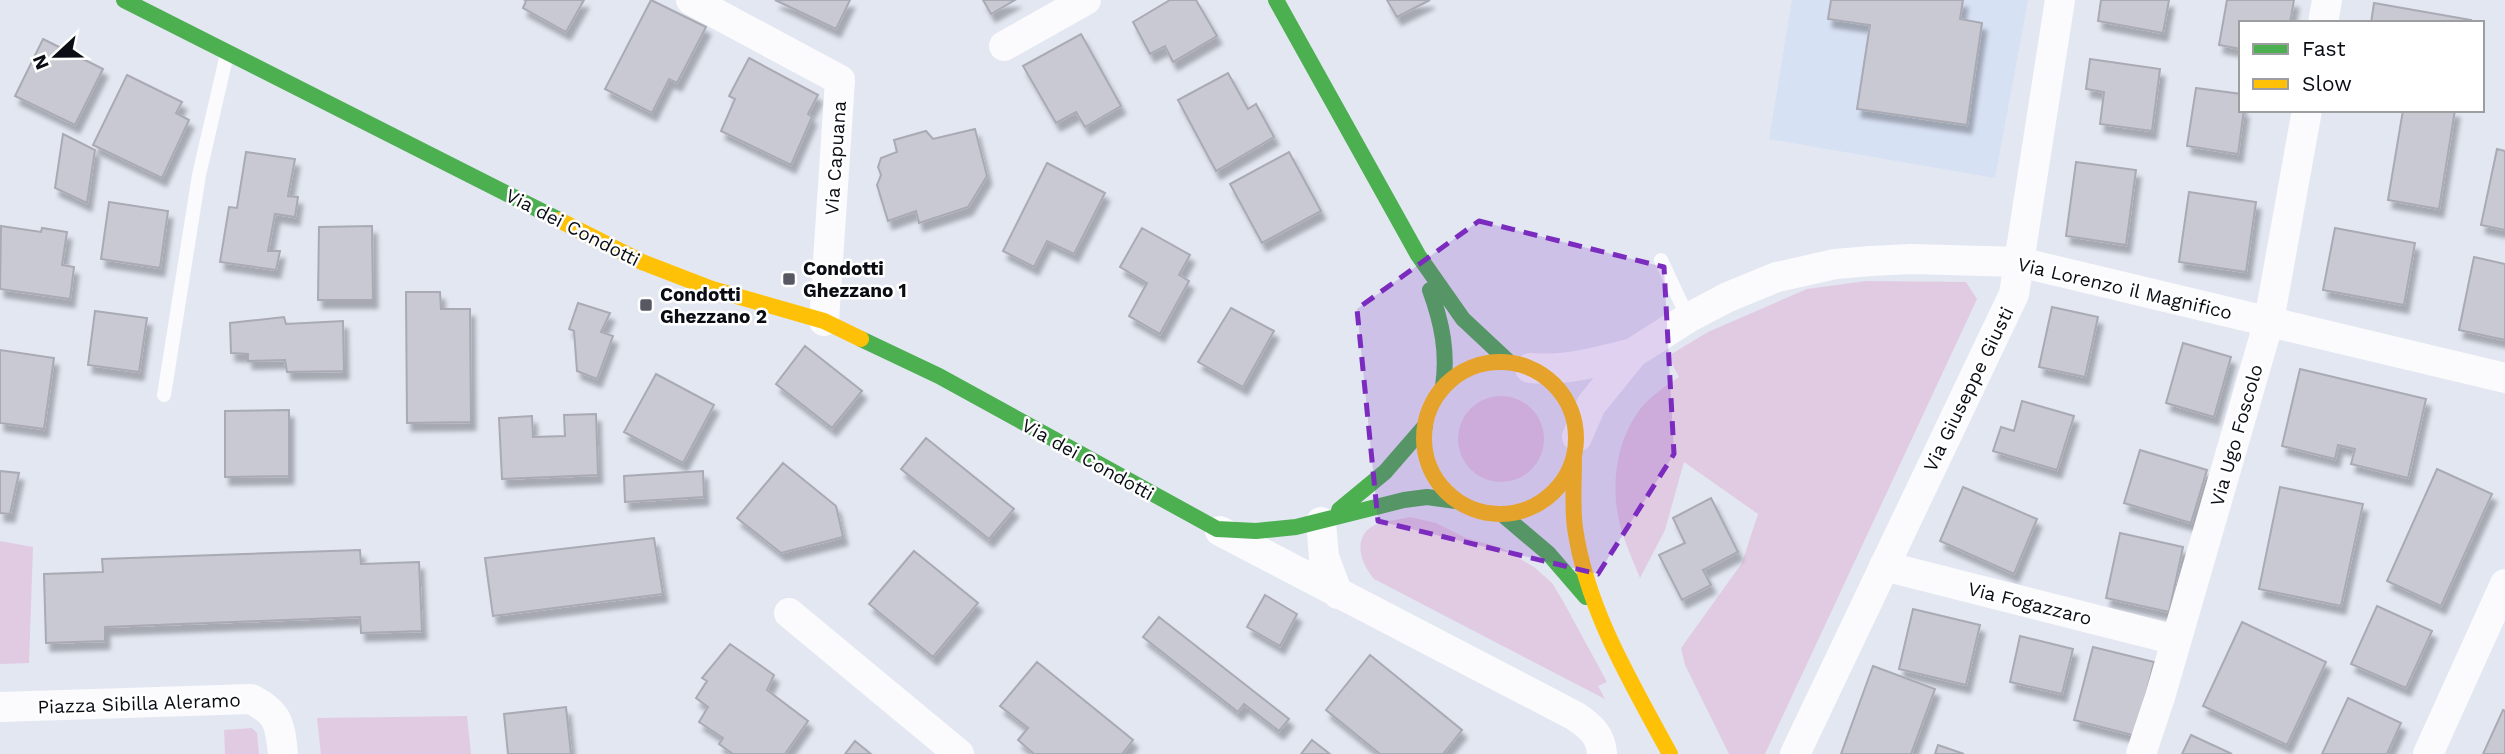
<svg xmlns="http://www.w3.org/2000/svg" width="2505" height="754" font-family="'Work Sans',sans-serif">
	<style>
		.built { fill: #d7e1f4 }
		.green { fill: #e1cbe3 }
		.building { fill: #c8c9d2; stroke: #a9aab3; stroke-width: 2; filter: url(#shadow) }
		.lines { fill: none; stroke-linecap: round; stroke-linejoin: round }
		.lane { stroke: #fbfbfd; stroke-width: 14 }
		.street { stroke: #fbfbfd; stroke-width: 30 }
		.fast { stroke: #4caf50; stroke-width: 16 }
		.slow { stroke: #ffc107; stroke-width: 16 }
		.marked { fill: #7b2cbf; fill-opacity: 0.2; stroke: #7b2cbf; stroke-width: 5; stroke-dasharray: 14 9; stroke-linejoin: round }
		.poi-dot { fill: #565962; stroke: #fff; stroke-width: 2.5 }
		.labels { text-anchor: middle; stroke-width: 5; stroke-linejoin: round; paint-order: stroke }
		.street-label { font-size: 19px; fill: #0a0d14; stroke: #fff }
		.poi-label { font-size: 19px; font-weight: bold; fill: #0a0d14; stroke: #fff; text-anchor: start }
	</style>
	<defs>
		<filter id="shadow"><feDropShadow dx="4.5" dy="8" stdDeviation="2" flood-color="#0004"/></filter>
	</defs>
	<rect width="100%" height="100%" fill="#e2e7f2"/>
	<path class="built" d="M1792 0H2028L1995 178 1769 139Z"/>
	<path class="green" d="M1866 281 1966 282 1977 299 1765 754H1729L1685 665 1681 648 1742 563 1758 514 1684 462 1665 530 1640 578C1634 563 1627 548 1622 532 1610 493 1614 446 1638 412 1649 397 1664 387 1679 377L1668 356 1708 332 1807 289Z
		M1458 439a43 43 0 1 1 86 0a43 43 0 1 1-86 0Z
		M1410 517 1436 523 1466 538 1502 548 1534 567 1552 583 1563 601 1607 682 1598 686 1605 699 1374 579C1360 563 1351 535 1377 524 1387 520 1399 520 1410 517Z
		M0 541 33 547 29 663 0 664Z
		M467 716 471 754H321L317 718Z
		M252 728 257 733 259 754H225L224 730Z"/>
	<path class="building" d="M524 0H584L566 32 523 8 526 1Z
		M651 0 706 27 677 83 669 79 652 113 605 89Z
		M775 0H850L836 29Z
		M983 0H1015L991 14Z
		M1170 0H1196L1217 36 1173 62 1165 46 1150 54 1133 22Z
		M1387 0H1430L1397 17Z
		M1831 0H1963L1960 19 1982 23 1967 125 1857 109 1870 25 1828 19Z
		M2101 0H2169L2163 33 2098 21Z
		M2227 0H2294L2290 23H2241V49L2219 45Z
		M2374 3 2471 20 2470 23H2371Z
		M1081 34 1121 106 1085 127 1076 112 1056 123 1023 66Z
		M43 39 103 69 75 125 15 96Z
		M749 58 818 95 808 114 812 117 791 165 721 131 735 99 729 96Z
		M2090 59 2160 69 2152 131 2100 124 2104 92 2086 89Z
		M1228 73 1248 109 1256 104 1274 137 1216 171 1178 100Z
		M127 75 182 102 176 113 189 120 162 178 93 145Z
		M2196 88 2241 94V110H2244L2238 154 2187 146Z
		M2403 110H2455L2439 209 2388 200Z
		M975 129 987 176 968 207 919 223 916 211 888 221 877 185 881 175 878 167 881 158 897 152 894 140 926 131 933 139Z
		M63 134 95 150 87 203 55 188Z
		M2497 149 2505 151V230L2481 225Z
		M246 152 295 159 288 196 298 197 295 217 275 214 268 251H280L276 270 220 262 229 207 237 208Z
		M1289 152 1321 211 1262 243 1230 184Z
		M2076 162 2136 170 2126 245 2066 236Z
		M1047 163 1105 193 1074 254 1047 241 1034 267 1003 251Z
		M2189 192 2256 202 2246 272 2179 262Z
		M109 202 168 211 160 268 101 259Z
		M1 226 41 232 42 228 67 232 62 265 74 267 70 299 0 289Z
		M372 226 373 300H318L319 227Z
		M1142 228 1190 255 1179 275 1189 281 1160 334 1129 316 1147 283 1120 267Z
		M2335 228 2415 243 2404 305 2323 290Z
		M2474 257 2505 264V340L2459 330Z
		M406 292H440L441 309H470L471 422 407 423Z
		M578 303 610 313 601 332 613 336 597 379 577 371 574 331 569 329Z
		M2052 307 2098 317 2085 377 2039 367Z
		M1231 308 1274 331 1243 387 1198 362Z
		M95 311 147 318 139 372 88 365Z
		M284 317 286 324 343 321 344 371 287 372 285 360 248 361V354L231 353 230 323Z
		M2183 343 2231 357 2214 417 2166 403Z
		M805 346 862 391 832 428 776 384Z
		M0 350 54 358 44 429 0 423Z
		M2300 369 2426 399 2408 478 2351 464 2355 449 2338 445 2335 459 2282 446Z
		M656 374 714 405 683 463 624 432Z
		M2022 401 2074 416 2057 470 1993 451 2001 427 2014 431Z
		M289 410V476L225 477V411Z
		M596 414 598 475 502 479 499 418 532 416 533 437 565 436 564 415Z
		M926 438 1014 509 989 539 901 469Z
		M2140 450 2207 470 2191 523 2124 503Z
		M783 463 836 506 843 537 781 553 737 518Z
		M2437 469 2492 494 2441 606 2387 581Z
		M0 471 19 473 10 514 0 513Z
		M703 471 704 497 625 502 624 476Z
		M1963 487 2037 519 2014 574 1940 541Z
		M2280 487 2363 504 2341 606 2259 589Z
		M1711 498 1738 552 1703 570 1711 585 1682 600 1659 555 1685 543 1673 518Z
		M2120 533 2183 547 2169 612 2106 598Z
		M654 538 663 594 493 616 485 558Z
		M360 550 361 564 419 562 422 631 361 633 360 617 105 627V641L46 643 44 574 103 572 102 559Z
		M914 551 978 603 933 657 869 604Z
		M1265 595 1297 614 1280 646 1247 627Z
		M2377 606 2432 631 2406 688 2351 664Z
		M1913 609 1980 625 1966 685 1899 669Z
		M1159 617 1289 719 1279 731 1244 704 1238 712 1143 637Z
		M2242 622 2326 662 2287 745 2203 706Z
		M2020 636 2073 649 2062 694 2010 682Z
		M730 644 774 675 767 690 808 721 785 754H733L719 744 723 738 699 722 708 707 696 698 707 681 702 678Z
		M2093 647 2154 662 2136 736 2074 720Z
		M1370 655 1462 730 1443 754H1380L1326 710Z
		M1037 662 1133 740 1122 754H1034L1018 740 1028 728 1000 706Z
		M1873 666 1935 689 1911 754H1841Z
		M2348 698 2401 723 2387 754H2322Z
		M566 707 571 754H508L504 714Z
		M2503 710 2505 711V754H2483Z
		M2191 735 2232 754H2182Z
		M1312 740 1330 754H1301Z
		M855 741 871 754H845Z
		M1938 745 1964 754H1935Z"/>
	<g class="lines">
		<path class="lane" d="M1661 260 1688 318
			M164 395 199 175 227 54"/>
		<path class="street" d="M691 0 840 80 824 321
			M2323 23 2327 0
			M1004 46 1086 0
			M1530 368C1566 371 1598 362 1633 353
			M1577 437 1591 405 1633 353 1688 318 1728 297 1777 277 1835 264 1871 261 1911 259 2019 262 2505 378
			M1321 522 1324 557 1338 594
			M1220 531 1575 716C1590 726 1601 735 1602 754
			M1884 566 2176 640
			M789 613 959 754
			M0 707 251 699C279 713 280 725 283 754
			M1795 754 2014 294 2060 0
			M2141 754 2160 697 2269 321 2307 110
			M2428 754 2505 584"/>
		<path class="fast" d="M124 0 559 220
			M1276 0 1418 255 1463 319 1509 362
			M1430 290C1442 323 1448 352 1443 387
			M861 339 939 376 1217 529 1256 531 1296 527 1404 500 1427 497 1456 501
			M1339 510 1385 472 1425 426
			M1503 515 1548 553 1586 597"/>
		<path class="slow" d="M559 220 642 262 712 289 824 321 861 339
			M1424 438a76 76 0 1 1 152 0a76 76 0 1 1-152 0Z
			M1574 458C1574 481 1572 505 1575 528 1587 610 1631 682 1670 754"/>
	</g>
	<path class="marked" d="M1479 221 1664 267 1674 454 1598 574 1378 521 1357 309Z"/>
	<g class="poi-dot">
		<rect x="782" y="272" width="14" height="14" rx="3.5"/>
		<rect x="639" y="298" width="14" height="14" rx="3.5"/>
	</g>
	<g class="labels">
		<g class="street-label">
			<text transform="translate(835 158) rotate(-86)" y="7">Via Capuana</text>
			<text transform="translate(573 227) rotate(27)" y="7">Via dei Condotti</text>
			<text transform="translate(2125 288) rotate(13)" y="7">Via Lorenzo il Magnifico</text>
			<text transform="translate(1968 389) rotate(-64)" y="7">Via Giuseppe Giusti</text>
			<text transform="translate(2236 435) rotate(-74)" y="7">Via Ugo Foscolo</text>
			<text transform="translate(1088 459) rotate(29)" y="7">Via dei Condotti</text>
			<text transform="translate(2030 603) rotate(14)" y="7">Via Fogazzaro</text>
			<text transform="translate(139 703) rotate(-2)" y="7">Piazza Sibilla Aleramo</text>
		</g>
		<g class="poi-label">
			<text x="803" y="275">Condotti<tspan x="803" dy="22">Ghezzano 1</tspan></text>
			<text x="660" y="301">Condotti<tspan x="660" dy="22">Ghezzano 2</tspan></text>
		</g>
	</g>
	<rect x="2239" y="21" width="245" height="91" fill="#ffffff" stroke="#9d9ea1" stroke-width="2"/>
	<rect x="2253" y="44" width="35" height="10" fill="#4caf50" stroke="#9d9ea1" stroke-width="2"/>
	<text x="2302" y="56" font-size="21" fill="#0a0d14">Fast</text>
	<rect x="2253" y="79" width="35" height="10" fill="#ffc107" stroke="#9d9ea1" stroke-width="2"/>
	<text x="2302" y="91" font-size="21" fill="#0a0d14">Slow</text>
	<g transform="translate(56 56) rotate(248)" stroke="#ffffff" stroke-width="5" paint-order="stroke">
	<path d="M0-5L12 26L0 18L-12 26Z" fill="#0a0d14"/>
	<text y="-10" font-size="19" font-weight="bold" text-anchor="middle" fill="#0a0d14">N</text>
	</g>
</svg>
